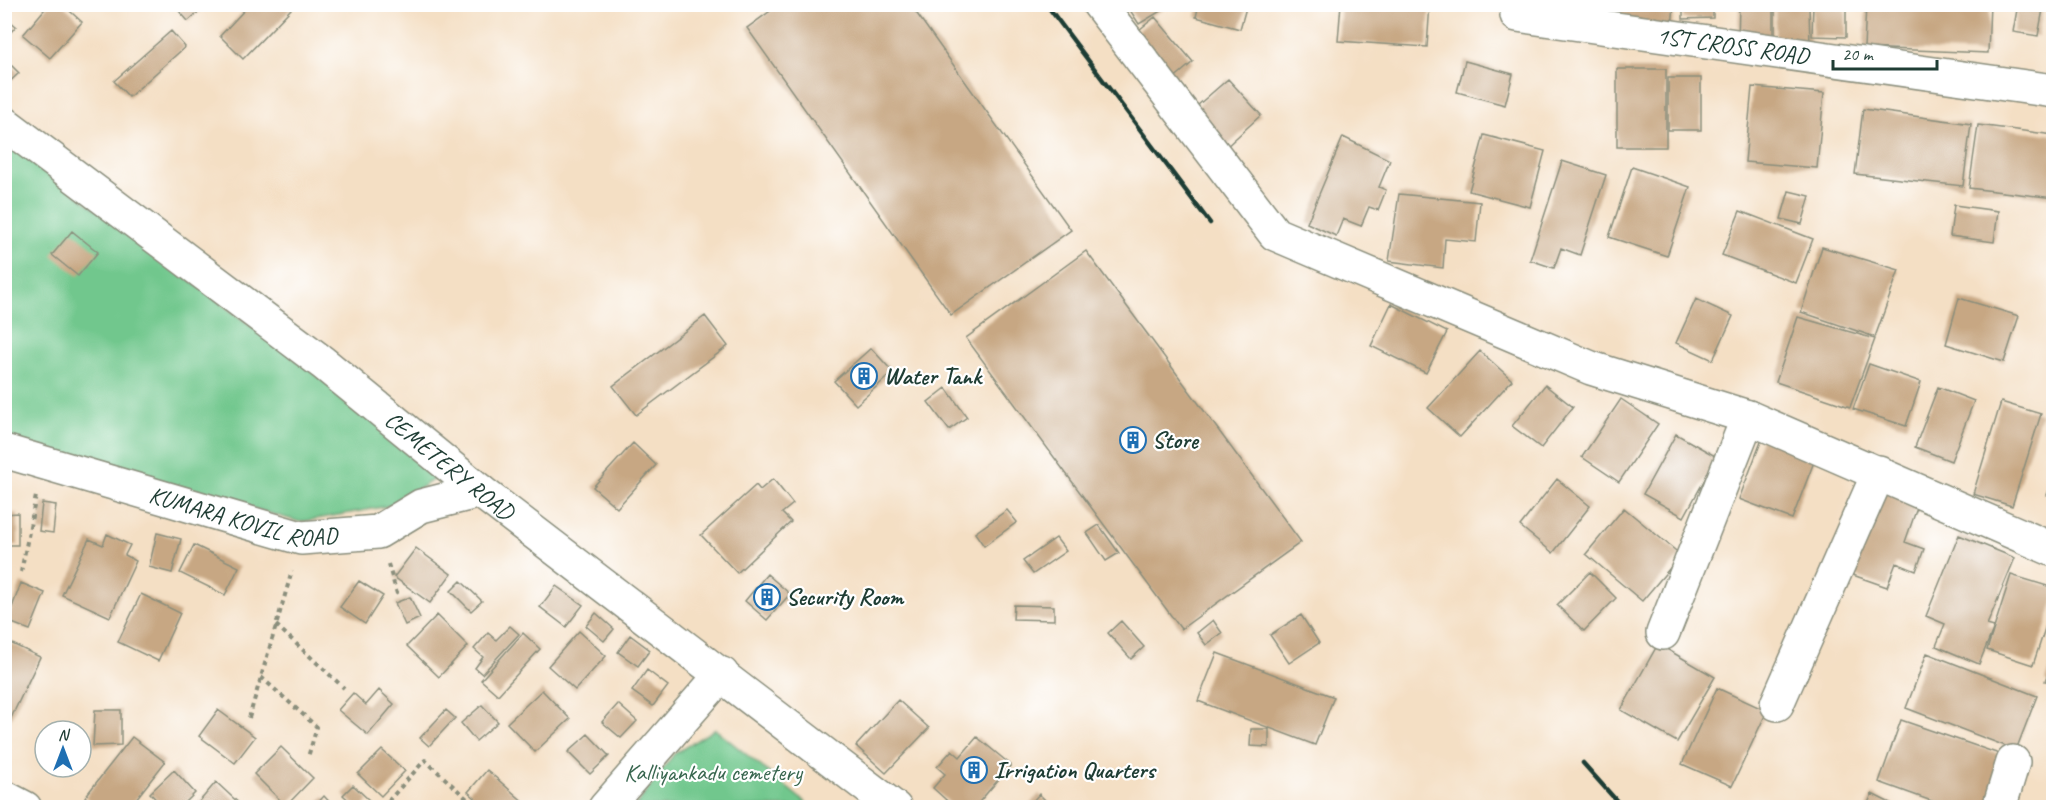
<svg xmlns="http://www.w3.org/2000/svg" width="2058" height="812" font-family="Caveat,sans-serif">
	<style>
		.green { fill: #71c78d; stroke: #488260; stroke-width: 1.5 }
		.building { fill: #c7a783 }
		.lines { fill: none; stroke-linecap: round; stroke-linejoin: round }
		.minor-casing { stroke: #8a8e7c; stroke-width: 36 }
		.major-casing { stroke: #8a8e7c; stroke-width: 36 }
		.path { stroke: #8a8e7c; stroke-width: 4; stroke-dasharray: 4.5 4.5; stroke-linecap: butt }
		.minor { stroke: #fff; stroke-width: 33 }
		.major { stroke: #fff; stroke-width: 33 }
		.rail { stroke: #1f3d34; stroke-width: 4.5 }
		.labels { text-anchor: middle; stroke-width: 4.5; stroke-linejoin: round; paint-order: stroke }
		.street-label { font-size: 24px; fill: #1f3d34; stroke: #fff }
		.poi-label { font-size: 24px; font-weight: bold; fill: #1f3d34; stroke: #fff; text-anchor: start }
		.park-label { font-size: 24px; fill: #38664f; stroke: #fff }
	</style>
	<rect width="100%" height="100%" fill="#fff"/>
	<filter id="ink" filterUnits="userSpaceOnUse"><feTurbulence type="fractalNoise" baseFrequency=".0167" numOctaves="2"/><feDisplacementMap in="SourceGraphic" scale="12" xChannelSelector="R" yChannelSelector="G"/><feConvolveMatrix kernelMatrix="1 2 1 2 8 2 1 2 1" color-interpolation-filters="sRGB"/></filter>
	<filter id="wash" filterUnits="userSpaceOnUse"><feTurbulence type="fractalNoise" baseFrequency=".008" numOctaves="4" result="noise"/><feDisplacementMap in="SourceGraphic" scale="24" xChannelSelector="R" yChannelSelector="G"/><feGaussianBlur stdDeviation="1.35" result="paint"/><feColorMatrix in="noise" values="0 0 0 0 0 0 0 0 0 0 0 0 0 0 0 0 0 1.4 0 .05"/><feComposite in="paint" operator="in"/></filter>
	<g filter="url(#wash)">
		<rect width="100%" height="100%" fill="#f4dfc4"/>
		<path class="green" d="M4 140 445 472 394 505 300 522 5 437Z
			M715 729 811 807H635L674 754Z"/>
		<g id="blocks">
			<path class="building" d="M49 4H62L82 22 50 58 23 35Z
				M173 4H208L188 21Z
				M250 4H285L291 9 243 59 220 36Z
				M780 4H910L1071 230 951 315 747 28Z
				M1126 4H1161L1164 9 1139 24Z
				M1199 4H1247L1240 29 1196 17Z
				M1341 4H1430L1427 47 1338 41Z
				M1616 4H1674L1672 28 1614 25Z
				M1683 4H1713V18L1683 19Z
				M1739 4H1773V43L1738 42Z
				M1775 4H1809L1810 47 1775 46Z
				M1813 4H1846V37L1812 36Z
				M1866 4H1990L1988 53 1864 48Z
				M2018 4H2044L2038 36 2013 32Z
				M4 16 16 26 4 40Z
				M1155 17 1193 62 1172 80 1134 34Z
				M171 31 185 47 129 97 114 81Z
				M4 58 19 73 4 87Z
				M1465 61 1513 74 1505 105 1457 92Z
				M1617 69H1666V147H1617Z
				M1668 78H1701V130H1668Z
				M1228 79 1261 115 1224 149 1190 112Z
				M1752 87 1824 93 1817 168 1745 162Z
				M1863 109 1971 124 1963 186 1855 174Z
				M1978 125 2054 135V198L1969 188Z
				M1484 135 1545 151 1530 207 1469 191Z
				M1343 137 1390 160 1379 187 1386 190 1378 210 1369 207 1361 226 1343 219 1336 236 1307 223Z
				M1562 161 1606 175 1580 255 1561 248 1554 268 1530 260Z
				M1632 167 1690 187 1667 256 1609 237Z
				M1789 191 1810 196 1802 224 1781 219Z
				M1399 194 1480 202 1476 242 1445 239 1443 268 1389 261Z
				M1954 205 1998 211 1994 242 1950 236Z
				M1740 211 1813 239 1796 283 1722 255Z
				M72 231 98 252 78 276 52 255Z
				M1822 247 1899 270 1875 337 1801 312Z
				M1086 251 1301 542 1181 629 966 338Z
				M1959 298 2019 316 2004 362 1946 344Z
				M1696 299 1733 316 1713 360 1676 343Z
				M1391 304 1447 332 1426 373 1371 346Z
				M705 316 728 346 636 415 613 386Z
				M1798 317 1875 339 1850 407 1776 382Z
				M871 348 893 372 856 405 834 381Z
				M1480 351 1512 380 1460 437 1428 408Z
				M1869 364 1921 382 1906 426 1853 409Z
				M1545 385 1573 407 1541 448 1512 426Z
				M1938 387 1974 401 1951 461 1915 447Z
				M946 388 967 417 949 430 928 402Z
				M1621 399 1658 424 1619 482 1582 457Z
				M2001 402 2041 414 2012 506 1973 494Z
				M1676 434 1717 457 1684 517 1643 494Z
				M1764 434 1817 454 1792 519 1739 499Z
				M633 443 656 465 617 508 593 487Z
				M2054 477V497L2047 495Z
				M773 479 793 504 782 513 791 522 737 573 701 535 756 485 760 490Z
				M1557 479 1590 506 1553 553 1520 526Z
				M1882 489 1919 502 1905 542 1924 549 1916 571 1896 563 1887 587 1850 574Z
				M42 503 56 505 53 533 39 531Z
				M1624 508 1681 555 1642 601 1586 554Z
				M1007 510 1017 522 984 546 975 533Z
				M18 513V545H4V514Z
				M1099 525 1119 553 1106 561 1087 533Z
				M157 533 181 539 172 573 149 567Z
				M107 534 130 545 125 555 136 561 110 617 62 595 89 539 103 545Z
				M1959 535 2015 558 1987 625 1994 627 1979 664 1936 646 1945 624 1926 616Z
				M1056 538 1066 551 1033 574 1023 561Z
				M194 545 239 567 225 595 180 573Z
				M416 548 451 574 430 603 394 577Z
				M1590 572 1616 598 1584 631 1557 605Z
				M767 574 790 594 767 620 745 601Z
				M2011 575 2054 588V601L2033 665 1987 650Z
				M359 581 383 596 365 624 340 607Z
				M461 581 482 601 471 611 451 591Z
				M21 583 45 593 30 630 7 621Z
				M556 586 583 605 566 627 540 607Z
				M141 594 180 613 158 661 118 642Z
				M410 597 420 618 405 625 395 603Z
				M1014 605 1054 606V620L1013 619Z
				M596 613 614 629 604 641 586 626Z
				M437 615 468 646 439 677 407 646Z
				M1301 615 1319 643 1289 663 1270 635Z
				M1213 620 1222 633 1206 645 1197 633Z
				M1121 621 1144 647 1131 659 1108 633Z
				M510 626 519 634 482 674 475 668 483 657 474 649 488 633 496 640Z
				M579 631 606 656 575 690 548 666Z
				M523 633 540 649 498 695 481 680Z
				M630 635 650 650 638 666 618 652Z
				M4 640 40 657 11 718 4 715Z
				M1658 644 1715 677 1677 742 1621 710Z
				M1217 653 1334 697 1315 745 1198 701Z
				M1927 653 2037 696 2016 750 1906 708Z
				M2054 657V683L2045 681Z
				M647 670 668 686 653 706 632 691Z
				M1717 688 1767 711 1732 786 1682 764Z
				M379 690 394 704 368 735 338 710 353 693 366 705Z
				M542 690 570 719 535 752 507 723Z
				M898 700 929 728 886 773 856 746Z
				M618 704 637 721 621 738 602 722Z
				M482 705 498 722 476 741 461 723Z
				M95 710H121V745L93 746Z
				M218 710 255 737 235 763 199 736Z
				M446 710 455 718 429 746 420 738Z
				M1901 720 2008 757 1990 808H1951L1879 782Z
				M1251 729H1269V747L1250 746Z
				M588 734 609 756 590 774 568 752Z
				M132 737 165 762 129 808H98L85 797Z
				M977 737 1011 765 974 808H955L933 788 945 774 937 767 952 750 960 757Z
				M281 747 313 778 286 806 254 774Z
				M382 750 405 771 381 796 358 774Z
				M174 770 195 793 180 808H164L150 793Z
				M487 770 526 804 522 808H487L468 792Z
				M216 782 244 808H194Z
				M353 785 369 800 362 808H357L343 795Z
				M1039 794 1053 808H1027Z
				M1872 794 1900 808H1866Z
				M324 796 335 808H313Z"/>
		</g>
	</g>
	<g filter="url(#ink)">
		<use href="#blocks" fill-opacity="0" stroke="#8a8e7c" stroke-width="1.5"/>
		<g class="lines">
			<defs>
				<g id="minor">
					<path d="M1099 4 1275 234 1591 368 1748 417 2054 550"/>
					<path id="s1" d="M1517 15 2054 91"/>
					<path d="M1663 633 1748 417"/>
					<path d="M1777 704 1879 472"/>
					<path d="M4 797 25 808"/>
					<path d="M605 808 722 674"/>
					<path d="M1999 808 2013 762"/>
				</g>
				<g id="major">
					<path id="s2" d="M4 123 323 363 480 491 895 808"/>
					<path id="s3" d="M4 451 301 538 378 532 421 506 480 491"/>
				</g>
			</defs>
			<use href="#minor" class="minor-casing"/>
			<use href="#major" class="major-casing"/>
			<path class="path" d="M388 564 398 597
				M21 572 36 496
				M276 625 344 688
				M261 677 317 727 308 757
				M249 718 292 571
				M382 808 425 760 477 808"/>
			<use href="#minor" class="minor"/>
			<use href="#major" class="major"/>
			<path class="rail" d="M1046 4 1210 223
				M1583 763 1623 808"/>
		</g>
	</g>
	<defs>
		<symbol id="building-ring" viewBox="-11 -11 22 22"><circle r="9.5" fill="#fff" stroke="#1f6fb2" stroke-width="1.5"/><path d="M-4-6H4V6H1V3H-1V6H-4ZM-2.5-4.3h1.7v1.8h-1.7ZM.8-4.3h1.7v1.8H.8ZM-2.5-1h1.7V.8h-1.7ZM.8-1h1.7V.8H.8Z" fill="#1f6fb2"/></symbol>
	</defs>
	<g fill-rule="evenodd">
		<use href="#building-ring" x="849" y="361" width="30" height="30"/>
		<use href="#building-ring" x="1118" y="425" width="30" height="30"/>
		<use href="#building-ring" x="752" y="582" width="30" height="30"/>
		<use href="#building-ring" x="959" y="755" width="30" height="30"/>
	</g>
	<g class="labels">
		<g class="street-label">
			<text dy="8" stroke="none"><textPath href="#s1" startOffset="218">1ST CROSS ROAD</textPath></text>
			<text dy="8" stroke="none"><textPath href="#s2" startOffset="562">CEMETERY ROAD</textPath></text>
			<text dy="8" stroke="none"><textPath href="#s3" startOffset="249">KUMARA KOVIL ROAD</textPath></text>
		</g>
		<g class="poi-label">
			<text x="884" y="384">Water Tank</text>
			<text x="1152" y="448">Store</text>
			<text x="786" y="605">Security Room</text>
			<text x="994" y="778">Irrigation Quarters</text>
		</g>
		<g class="park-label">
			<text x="713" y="780">Kalliyankadu cemetery</text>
		</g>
	</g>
	<rect width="2058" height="812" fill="none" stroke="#fff" stroke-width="24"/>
	<g transform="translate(63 749)"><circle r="28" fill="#ffffff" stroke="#a5b1ae" stroke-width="1.5"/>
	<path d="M0-4.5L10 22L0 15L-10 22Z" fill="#1f6fb2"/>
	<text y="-9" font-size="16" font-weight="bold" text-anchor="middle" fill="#1f3d34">N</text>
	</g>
	<path d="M1833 60v9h104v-9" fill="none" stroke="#1f3d34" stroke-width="3"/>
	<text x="1842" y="60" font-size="18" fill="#1f3d34" stroke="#ffffff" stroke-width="4.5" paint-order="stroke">20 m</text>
</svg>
